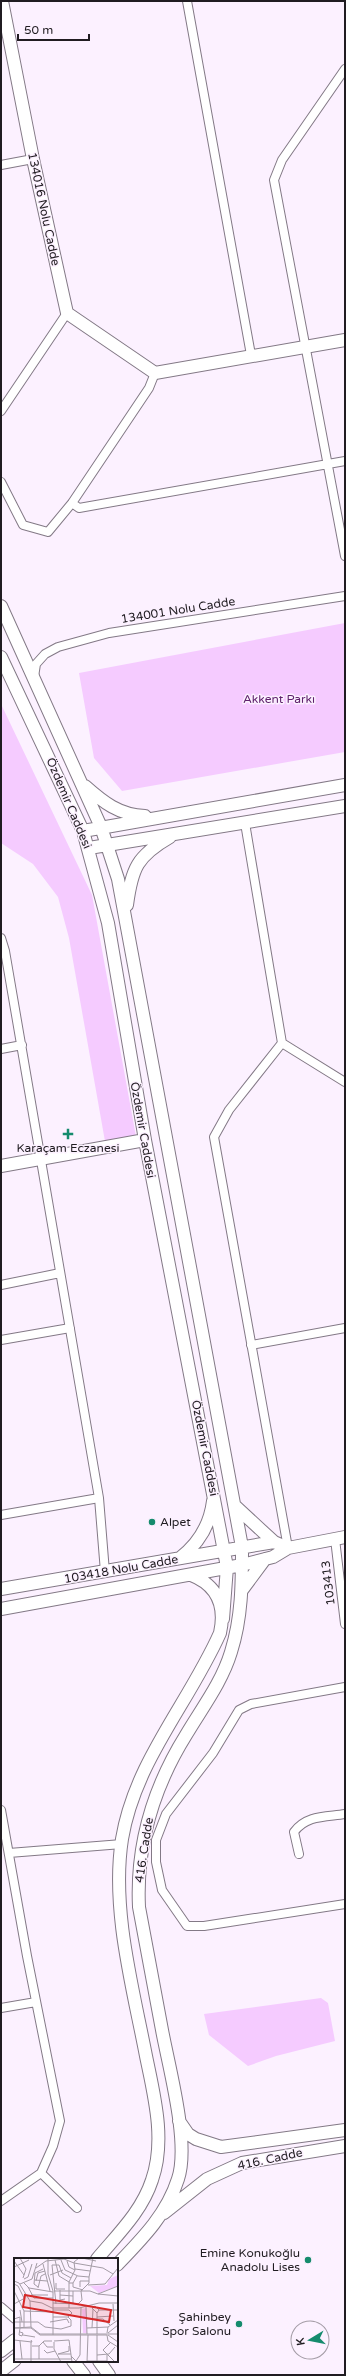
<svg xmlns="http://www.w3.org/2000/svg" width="346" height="2376" font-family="'Varela Round',sans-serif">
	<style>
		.green { fill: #f5cbff }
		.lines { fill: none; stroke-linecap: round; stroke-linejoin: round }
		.street-casing { stroke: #837986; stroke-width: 10 }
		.secondary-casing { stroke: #837986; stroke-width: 14 }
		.street { stroke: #fff; stroke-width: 8 }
		.secondary { stroke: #fff; stroke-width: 12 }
		.poi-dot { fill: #158b6d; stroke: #fcf1ff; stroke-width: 1.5 }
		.labels { text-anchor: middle; stroke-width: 3; stroke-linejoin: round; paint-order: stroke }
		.street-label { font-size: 12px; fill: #201c21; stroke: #fcf1ff }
		.park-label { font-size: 12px; fill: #5f226d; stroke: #fcf1ff }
		.poi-label { font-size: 12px; fill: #201c21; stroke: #fcf1ff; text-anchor: end }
		.inset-road { fill: none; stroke: #a49ca6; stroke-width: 1 }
		.view { fill: #d62828; fill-opacity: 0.15; stroke: #d62828; stroke-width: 2 }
		.inset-edge { fill: none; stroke: #201c21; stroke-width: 2 }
	</style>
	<rect width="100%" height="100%" fill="#fcf1ff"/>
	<path class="green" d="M345 623V752L122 791 94 758 79 673Z
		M1 704 92 895 137 1142 106 1147 69 938 58 897 33 864 1 843Z
		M321 1998 328 2003 335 2041 276 2056 248 2066 209 2035 204 2014Z"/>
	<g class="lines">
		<defs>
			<path id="street" d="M187 1 251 355
				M345 69 282 160 274 180 345 556
				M1 165 33 159
				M1 411 67 313
				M1 482 23 525 48 532 72 503 149 388 155 373
				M72 503 79 508 345 461
				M34 677 36 664 45 654 58 647 109 633 345 596
				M245 823 282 1043
				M1 938 5 951 99 1498 105 1572
				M1 1049 22 1045
				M1 1285 60 1273
				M1 1340 70 1328
				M251 1345 345 1328
				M1 1515 99 1498
				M335 1539 345 1624
				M288 1548 214 1137 229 1110 282 1043 345 1082
				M345 1687 251 1704 239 1710 213 1753 166 1814 156 1840V1862L162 1890 187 1926H204L345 1904
				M1 1810 27 1956 60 2121 53 2146 41 2173 1 2201
				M9 1853 122 1844
				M299 1854 294 1832C306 1815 326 1817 345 1814
				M1 2008 36 2002
				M41 2173 77 2208
				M1 2307 15 2319"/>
			<path id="secondary" d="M2 1 33 159 67 313 155 373 345 340
				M1 606 101 827 118 879 242 1547C242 1584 242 1617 231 1652 222 1682 202 1708 186 1735 153 1788 136 1845 139 1907 147 1948 154 1989 162 2030 169 2068 190 2143 178 2179 167 2214 142 2239 117 2265
				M1 657 83 831 108 923 145 1140 227 1567 223 1619
				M85 786C103 802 119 815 145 816
				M83 831 345 785
				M89 848 345 806
				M127 905C132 868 137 856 170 837
				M1 1166 145 1140
				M235 1506 274 1542
				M180 1558C198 1544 210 1525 213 1501
				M1 1589 274 1542 288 1548
				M242 1590 265 1559
				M1 1609 242 1565 273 1557 288 1548 345 1537
				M179 2121 188 2134 196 2139 221 2147 345 2130
				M164 2213 207 2179 242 2163 345 2146
				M97 2259C118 2234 142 2211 152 2180 166 2140 154 2095 146 2056 133 1988 111 1909 122 1839 135 1761 189 1703 220 1633 226 1606 217 1585 191 1575
				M1 2351 15 2340
				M73 2361 84 2375
				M99 2361 109 2375
				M1 2371 15 2360"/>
		</defs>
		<use href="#street" class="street-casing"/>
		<use href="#secondary" class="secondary-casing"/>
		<use href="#street" class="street"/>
		<use href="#secondary" class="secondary"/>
	</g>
	<g class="poi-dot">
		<path d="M66 1128h4v4h4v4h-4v4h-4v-4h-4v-4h4z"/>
		<circle cx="152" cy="1522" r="4"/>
		<circle cx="308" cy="2260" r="4"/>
		<circle cx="239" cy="2324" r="4"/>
	</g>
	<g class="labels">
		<g class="street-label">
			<text transform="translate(44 209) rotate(78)" y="4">134016 Nolu Cadde</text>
			<text transform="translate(178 610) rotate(-9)" y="4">134001 Nolu Cadde</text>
			<text transform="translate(69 803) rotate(67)" y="4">Özdemir Caddesi</text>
			<text transform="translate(143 1130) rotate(80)" y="4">Özdemir Caddesi</text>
			<text transform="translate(205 1448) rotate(79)" y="4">Özdemir Caddesi</text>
			<text transform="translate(121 1569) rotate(-10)" y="4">103418 Nolu Cadde</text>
			<text transform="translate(328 1583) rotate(-97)" y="4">103413</text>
			<text transform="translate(144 1850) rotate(-81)" y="4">416. Cadde</text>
			<text transform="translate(270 2159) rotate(-12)" y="4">416. Cadde</text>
		</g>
		<g class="park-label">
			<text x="279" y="703">Akkent Parkı</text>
		</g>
		<g class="poi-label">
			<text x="68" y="1152" text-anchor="middle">Karaçam Eczanesi</text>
			<text x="160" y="1526" text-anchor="start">Alpet</text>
			<text x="300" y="2257">Emine Konukoğlu<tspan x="300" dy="14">Anadolu Lises</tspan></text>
			<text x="231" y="2321">Şahinbey<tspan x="231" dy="14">Spor Salonu</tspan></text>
		</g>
	</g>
	<g transform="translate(14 2258)">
		<rect width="104" height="104" fill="#fcf1ff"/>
		<path d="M104 17V28L85 35 76 28 93 27 95 21ZM72 50 73 75H69L68 51Z" fill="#f5cbff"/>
		<path class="inset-road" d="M6 0 12 11 9 20M34 0V16L39 33V77M68 0 82 3M41 2 45 18 55 24M0 3 10 17M32 3 50 1 60 5M53 3 55 9 61 12M60 5 89 10 99 16M29 6 36 33M0 9 15 2M22 10 32 3M61 11 76 13M36 17 49 12M75 19 79 0M10 21 14 19 18 6M21 22 33 23M0 23 5 25 16 43 28 45 38 50H65L85 45H104M22 23 24 15 31 13M10 25 15 30 39 34M42 25V31H51M55 25H59L63 18M59 25V29L69 32M0 26 4 28 10 40M6 26 18 21 23 5M74 27 91 26 104 10M14 29 20 40H39M24 29 20 26 21 15 29 11M66 29V23H75M24 30 27 18 31 16M46 32V42L51 41M0 33 10 53V69M40 33H76L84 36 104 28M84 36 104 38M17 37H34M46 37 59 38M16 43 17 69M39 45 64 46 68 42 67 33 75 25V19L64 18 51 12 47 2M0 46 11 40M42 46 38 7H45L48 15 57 20M59 46V33M99 46 100 63M72 49 73 76M55 50V24L61 12 60 4 65 0M6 52 8 64M39 52H55L58 55 54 59M10 53 39 54M83 55 85 52H104M83 59 99 58M0 61 6 59V69M73 61H89L96 67M0 64H24L31 69 47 71 57 68V62L54 59H39M36 64 53 61 55 65M0 70H17L26 77H93M0 70 17 69 26 76H104M6 70 5 77 8 78 9 75 6 74M73 70 94 69M78 70 79 51M93 75 94 69 104 62M94 75 104 67M83 76V55L78 50 81 48 85 52M9 77 21 79M83 77V104M93 77 94 83 104 89M94 77 104 84M0 82 18 84 17 82M6 83 8 101M40 83 55 82 58 104M17 84V104M29 84 33 89H39M40 84V91L47 104M96 85 89 92 101 104M18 88H25V101H57M25 88 30 83H38M30 92 33 95 41 93M44 96 55 93V88M44 96H57M83 97 95 96 101 89M57 98 62 103 66 97 67 50M0 101H25M73 103H93V97M73 104 74 77"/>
		<path class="view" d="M11 37 97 52 95 64 9 49Z"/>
		<rect width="104" height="104" class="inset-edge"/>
	</g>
	<rect width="346" height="2376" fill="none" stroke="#201c21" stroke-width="4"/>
	<g transform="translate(310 2340) rotate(260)"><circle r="19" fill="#fcf1ff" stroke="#a49ca6"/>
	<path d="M0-3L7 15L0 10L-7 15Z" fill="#158b6d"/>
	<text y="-6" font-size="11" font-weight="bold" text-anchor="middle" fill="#201c21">K</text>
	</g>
	<path d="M18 34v6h71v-6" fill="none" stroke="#201c21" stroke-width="2"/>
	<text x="24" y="34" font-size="12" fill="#201c21" stroke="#fcf1ff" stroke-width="3" paint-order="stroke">50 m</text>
</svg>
